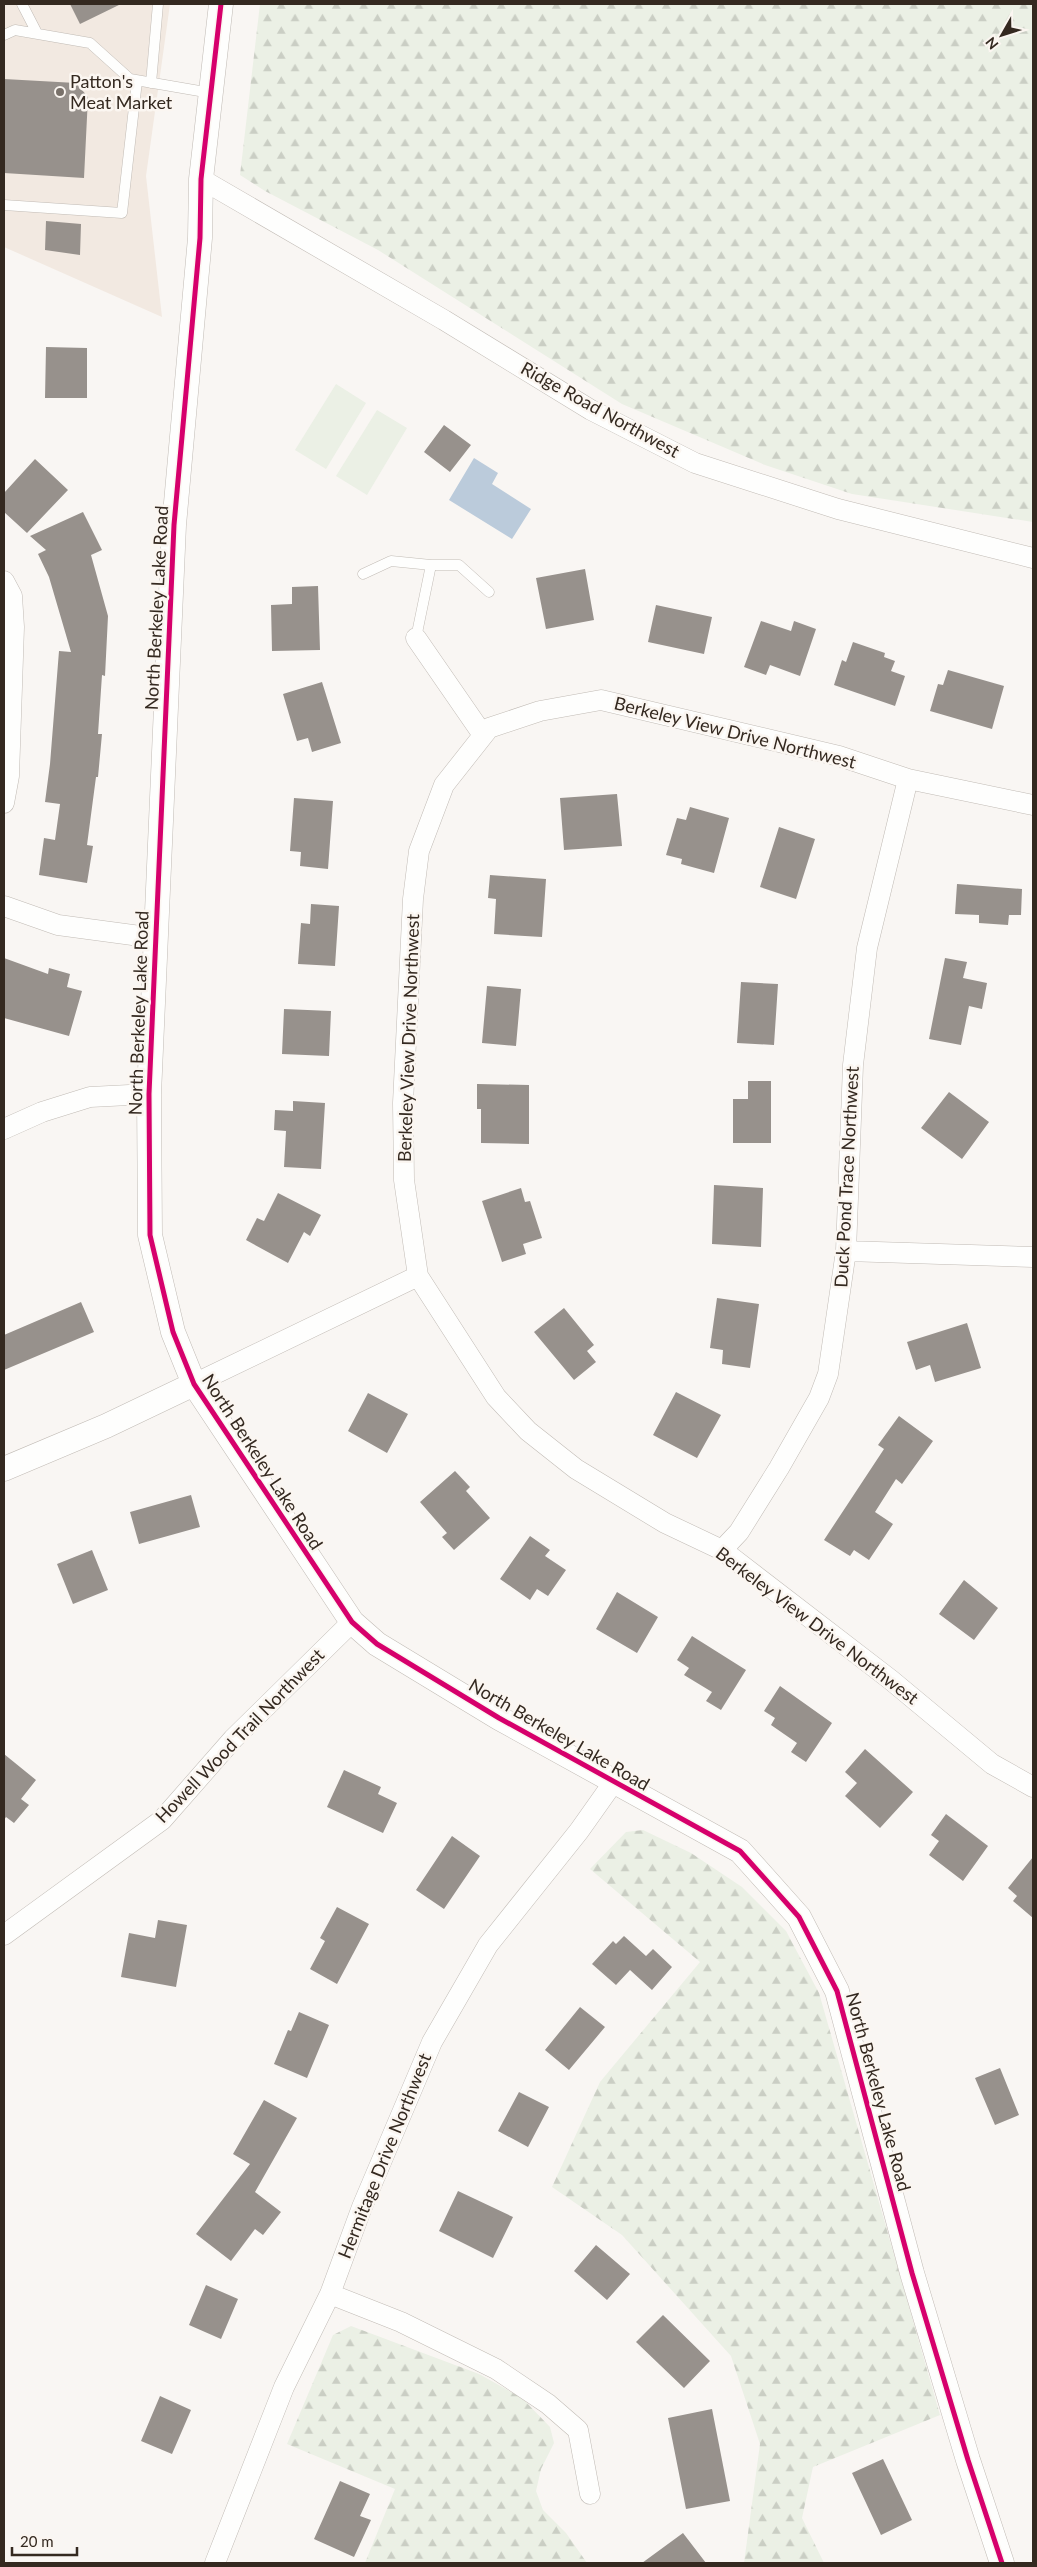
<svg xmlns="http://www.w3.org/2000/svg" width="1037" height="2567" font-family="Lato,sans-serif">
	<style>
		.built { fill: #f2e9e1 }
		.forest { fill: url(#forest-firs) }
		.garden { fill: #ebf0e5 }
		.water { fill: #bbcbdb }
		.building { fill: #97918c }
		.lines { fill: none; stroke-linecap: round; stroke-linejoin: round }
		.service-casing { stroke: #c1bbb5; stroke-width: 11 }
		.minor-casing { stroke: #c1bbb5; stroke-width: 21 }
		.tertiary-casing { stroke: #c1bbb5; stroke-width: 25 }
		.service { stroke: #fefefd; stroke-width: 10 }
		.minor { stroke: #fefefd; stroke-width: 20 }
		.tertiary { stroke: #fefefd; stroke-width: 24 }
		.cycleway-casing { stroke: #fbf6f1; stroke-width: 8 }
		.cycleway { stroke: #d6006c; stroke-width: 5 }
		.poi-dot { fill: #79716a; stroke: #fbf6f1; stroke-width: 2 }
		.labels { text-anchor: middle; stroke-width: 5; stroke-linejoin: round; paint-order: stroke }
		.poi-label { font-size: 18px; fill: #342920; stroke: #fbf6f1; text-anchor: start }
		.street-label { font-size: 18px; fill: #342920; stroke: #fbf6f1 }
	</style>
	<defs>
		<pattern id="forest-firs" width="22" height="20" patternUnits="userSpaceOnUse" patternTransform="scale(1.25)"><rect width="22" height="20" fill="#ebf0e5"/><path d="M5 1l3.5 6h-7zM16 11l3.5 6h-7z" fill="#cacec4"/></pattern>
	</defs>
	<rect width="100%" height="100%" fill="#f9f6f3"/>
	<path class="built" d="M4 4H170L146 176 162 317 4 247Z"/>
	<path class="forest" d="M260 4H1033V522L852 494 765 465 622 404 378 250 265 191 240 175Z
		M643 1830 691 1853 742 1887 786 1931 819 1993 940 2415 813 2467 802 2518 824 2563H744L760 2444 731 2356 622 2235 552 2187 600 2082 700 1962 590 1869 626 1832Z
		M351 2326 479 2374 522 2398 550 2427 554 2443 541 2469 536 2491 543 2510 566 2533 587 2563H365L395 2489 287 2444 333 2335Z"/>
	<path class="garden" d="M336 384 366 403 326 469 295 450Z
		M377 410 407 428 367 495 336 476Z"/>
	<path class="water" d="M474 458 498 473 492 484 531 509 512 539 449 500Z"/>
	<path class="building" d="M70 4H121L80 24Z
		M4 79 76 83 88 97 84 178 4 173Z
		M46 221 81 224 80 255 45 250Z
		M46 347 87 348V398H45Z
		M444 425 471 445 450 472 424 452Z
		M35 459 68 490 27 533 4 512V493Z
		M83 512 102 550 91 555 108 616 105 676 102 675 98 734H102L98 777H96L87 845 93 846 87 883 39 875 44 838 55 840 60 804 45 802 50 764 59 651 71 652 49 577 38 554 46 550 30 536Z
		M585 569 594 620 546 629 536 578Z
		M318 586 320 650 272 651 271 605 292 604V587Z
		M656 605 712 617 704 654 648 642Z
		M761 621 791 631 794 621 816 629 800 676 770 665 766 675 744 667Z
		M853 642 885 653 884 657 895 661 891 671 905 676 895 706 834 685 842 660 846 662Z
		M948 670 1004 686 992 729 930 711 938 684 943 685Z
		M322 682 341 743 312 752 308 738 297 741 283 694Z
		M617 794 622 846 564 850 560 798Z
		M294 798 333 801 328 869 300 866 301 852 290 851Z
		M690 807 729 818 714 873 681 864 682 859 666 855 677 818 686 820Z
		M779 827 815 839 796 899 760 887Z
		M490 875 546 879 542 937 494 934 496 899 488 898Z
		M957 884 1022 889 1021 915H1009L1008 925 979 923V915L955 914Z
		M311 904 339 906 335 966 298 964 301 923 310 924Z
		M4 958 48 974 49 968 70 974 67 987 82 991 69 1036 4 1018Z
		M945 958 967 962 963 978 987 983 982 1009 969 1006 961 1045 929 1039Z
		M741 982 778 984 774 1045 737 1043Z
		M487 986 521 989 516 1046 482 1043Z
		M284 1009 331 1011 329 1056 282 1054Z
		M748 1081H771V1143H733V1099H748Z
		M477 1084 529 1085V1144L481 1143V1109H477Z
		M949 1092 989 1122 962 1159 921 1128Z
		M293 1101 325 1103 321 1169 284 1167 286 1131 274 1130 275 1110 293 1111Z
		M714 1185 763 1188 761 1247 712 1244Z
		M521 1188 525 1202 530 1201 542 1238 523 1244 526 1254 502 1262 482 1201Z
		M278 1193 321 1215 310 1236 304 1232 288 1263 246 1240 257 1218 264 1221Z
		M717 1298 759 1304 750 1368 722 1364 723 1350 710 1348Z
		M81 1302 94 1332 4 1370V1335Z
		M564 1308 594 1345 587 1351 596 1362 574 1380 534 1332Z
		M967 1323 981 1368 935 1382 930 1365 916 1370 907 1342Z
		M676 1392 721 1415 697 1458 653 1435Z
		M368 1393 408 1414 387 1453 348 1431Z
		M899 1416 933 1441 902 1484 896 1479 875 1512 893 1524 869 1560 854 1550 850 1556 824 1540 884 1449 878 1445Z
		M455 1471 470 1487 466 1491 490 1518 454 1550 442 1537 447 1533 420 1502Z
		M191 1495 200 1527 139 1544 130 1512Z
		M530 1536 550 1550 545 1556 566 1570 548 1596 537 1589 530 1600 500 1579Z
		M92 1550 108 1590 73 1604 57 1564Z
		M964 1580 998 1608 974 1640 939 1614Z
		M617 1592 658 1617 637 1653 596 1629Z
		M692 1636 746 1670 721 1710 706 1701 712 1692 684 1675 689 1668 677 1660Z
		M780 1686 832 1723 806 1762 791 1752 797 1743 771 1725 775 1718 764 1711Z
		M865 1749 913 1792 880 1828 845 1796 857 1783 845 1772Z
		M4 1754 36 1780 21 1799 29 1805 14 1823 6 1817 4 1820Z
		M344 1770 381 1787 378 1794 397 1803 383 1833 327 1807Z
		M946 1814 988 1846 963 1881 929 1855 939 1841 931 1835Z
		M452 1836 480 1856 444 1909 416 1890Z
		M1033 1857V1918L1013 1901 1017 1896 1008 1888Z
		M337 1907 369 1924 337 1984 310 1969 325 1941 320 1938Z
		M158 1920 187 1925 176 1987 121 1977 129 1933 155 1938Z
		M624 1936 646 1956 653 1949 672 1967 652 1990 630 1970 616 1985 592 1964 613 1941 616 1944Z
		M580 2007 605 2027 569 2070 545 2050Z
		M299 2012 329 2025 307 2078 274 2064 288 2030 291 2031Z
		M1000 2068 1019 2115 995 2125 975 2078Z
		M519 2092 549 2107 528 2147 498 2131Z
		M264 2100 297 2118 255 2192 281 2212 263 2235 255 2229 231 2261 196 2234 250 2164 233 2154Z
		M458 2191 513 2217 493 2258 439 2231Z
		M596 2245 630 2274 607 2300 574 2271Z
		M206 2285 238 2299 221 2339 189 2325Z
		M663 2315 710 2361 684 2388 636 2342Z
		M160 2396 191 2410 172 2454 141 2441Z
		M712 2409 730 2501 686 2509 668 2418Z
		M883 2459 912 2520 881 2535 852 2473Z
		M340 2481 370 2494 360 2516 371 2520 354 2557 314 2539Z
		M683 2533 706 2563H642Z"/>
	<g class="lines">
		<defs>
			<path id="service" d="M22 4 37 33
				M4 35 15 30 90 43 130 79 211 93
				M151 83 158 4
				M4 205 122 213 137 81
				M431 565H459L489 592
				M363 574 391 561 431 565 416 638"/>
			<path id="minor" d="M201 179 444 320 591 410 695 463 838 509 1033 558
				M4 581 12 596 14 627 9 776 4 803
				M416 638 483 735
				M1033 805 908 779 839 756 601 700 540 711 489 728 444 785 419 851 413 899 403 1103 404 1180 418 1276 496 1397 528 1431 576 1469 665 1523 722 1550 891 1680 992 1764 1033 1787
				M4 906 58 925 155 938
				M4 1129 42 1112 90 1097 149 1094
				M846 1251 1033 1257
				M194 1384 418 1276
				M722 1550 739 1532 779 1468 819 1398 828 1374 846 1251 853 1065 867 948 908 779
				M4 1935 162 1820 233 1739 352 1622
				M330 2294 401 2322 496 2369 548 2404 578 2430 590 2494
				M215 2563 284 2387 330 2294 362 2207 432 2042 488 1945 579 1831 613 1783"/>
			<path id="tertiary" d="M221 4 201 179 200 238 174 525 149 1094 150 1235 173 1332 194 1384 352 1622 377 1644 499 1718 740 1851 799 1917 837 1991 912 2273 968 2460 1002 2563
				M4 1469 106 1426 194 1384"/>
		</defs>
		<use href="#service" class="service-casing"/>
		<use href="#minor" class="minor-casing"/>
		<use href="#tertiary" class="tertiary-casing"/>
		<use href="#service" class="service"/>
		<use href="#minor" class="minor"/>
		<use href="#tertiary" class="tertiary"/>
		<defs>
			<path id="cycleway" d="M221 4 201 179 200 238 174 525 149 1094 150 1235 173 1332 194 1384 352 1622 377 1644 499 1718 740 1851 799 1917 837 1991 912 2273 968 2460 1002 2563"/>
		</defs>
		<use href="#cycleway" class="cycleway-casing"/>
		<use href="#cycleway" class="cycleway"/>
	</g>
	<circle class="poi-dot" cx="60" cy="92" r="5"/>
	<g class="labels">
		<g class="poi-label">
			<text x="70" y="88">Patton's<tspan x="70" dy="21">Meat Market</tspan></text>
		</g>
		<g class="street-label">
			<text transform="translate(600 410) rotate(29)" y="6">Ridge Road Northwest</text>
			<text transform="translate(157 608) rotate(-87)" y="6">North Berkeley Lake Road</text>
			<text transform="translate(735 733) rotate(14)" y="6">Berkeley View Drive Northwest</text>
			<text transform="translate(139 1013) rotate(-88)" y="6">North Berkeley Lake Road</text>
			<text transform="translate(409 1038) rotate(-88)" y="6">Berkeley View Drive Northwest</text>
			<text transform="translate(847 1177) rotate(-87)" y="6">Duck Pond Trace Northwest</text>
			<text transform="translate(262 1462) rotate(57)" y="6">North Berkeley Lake Road</text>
			<text transform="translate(817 1626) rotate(37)" y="6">Berkeley View Drive Northwest</text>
			<text transform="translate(559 1735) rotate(30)" y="6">North Berkeley Lake Road</text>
			<text transform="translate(240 1736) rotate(-46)" y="6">Howell Wood Trail Northwest</text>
			<text transform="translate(878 2092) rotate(75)" y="6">North Berkeley Lake Road</text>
			<text transform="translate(385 2156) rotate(-68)" y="6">Hermitage Drive Northwest</text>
		</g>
	</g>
	<rect width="1037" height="2567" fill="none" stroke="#342920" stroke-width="10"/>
	<g transform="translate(1002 35) rotate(231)" stroke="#fbf6f1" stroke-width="4" paint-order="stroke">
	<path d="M0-4L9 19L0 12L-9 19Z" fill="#342920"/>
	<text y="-8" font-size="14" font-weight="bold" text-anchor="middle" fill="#342920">N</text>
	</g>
	<path d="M12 2547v8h65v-8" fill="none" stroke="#342920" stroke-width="2.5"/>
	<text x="20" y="2547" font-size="15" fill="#342920" stroke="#fbf6f1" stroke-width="4" paint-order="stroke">20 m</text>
</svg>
